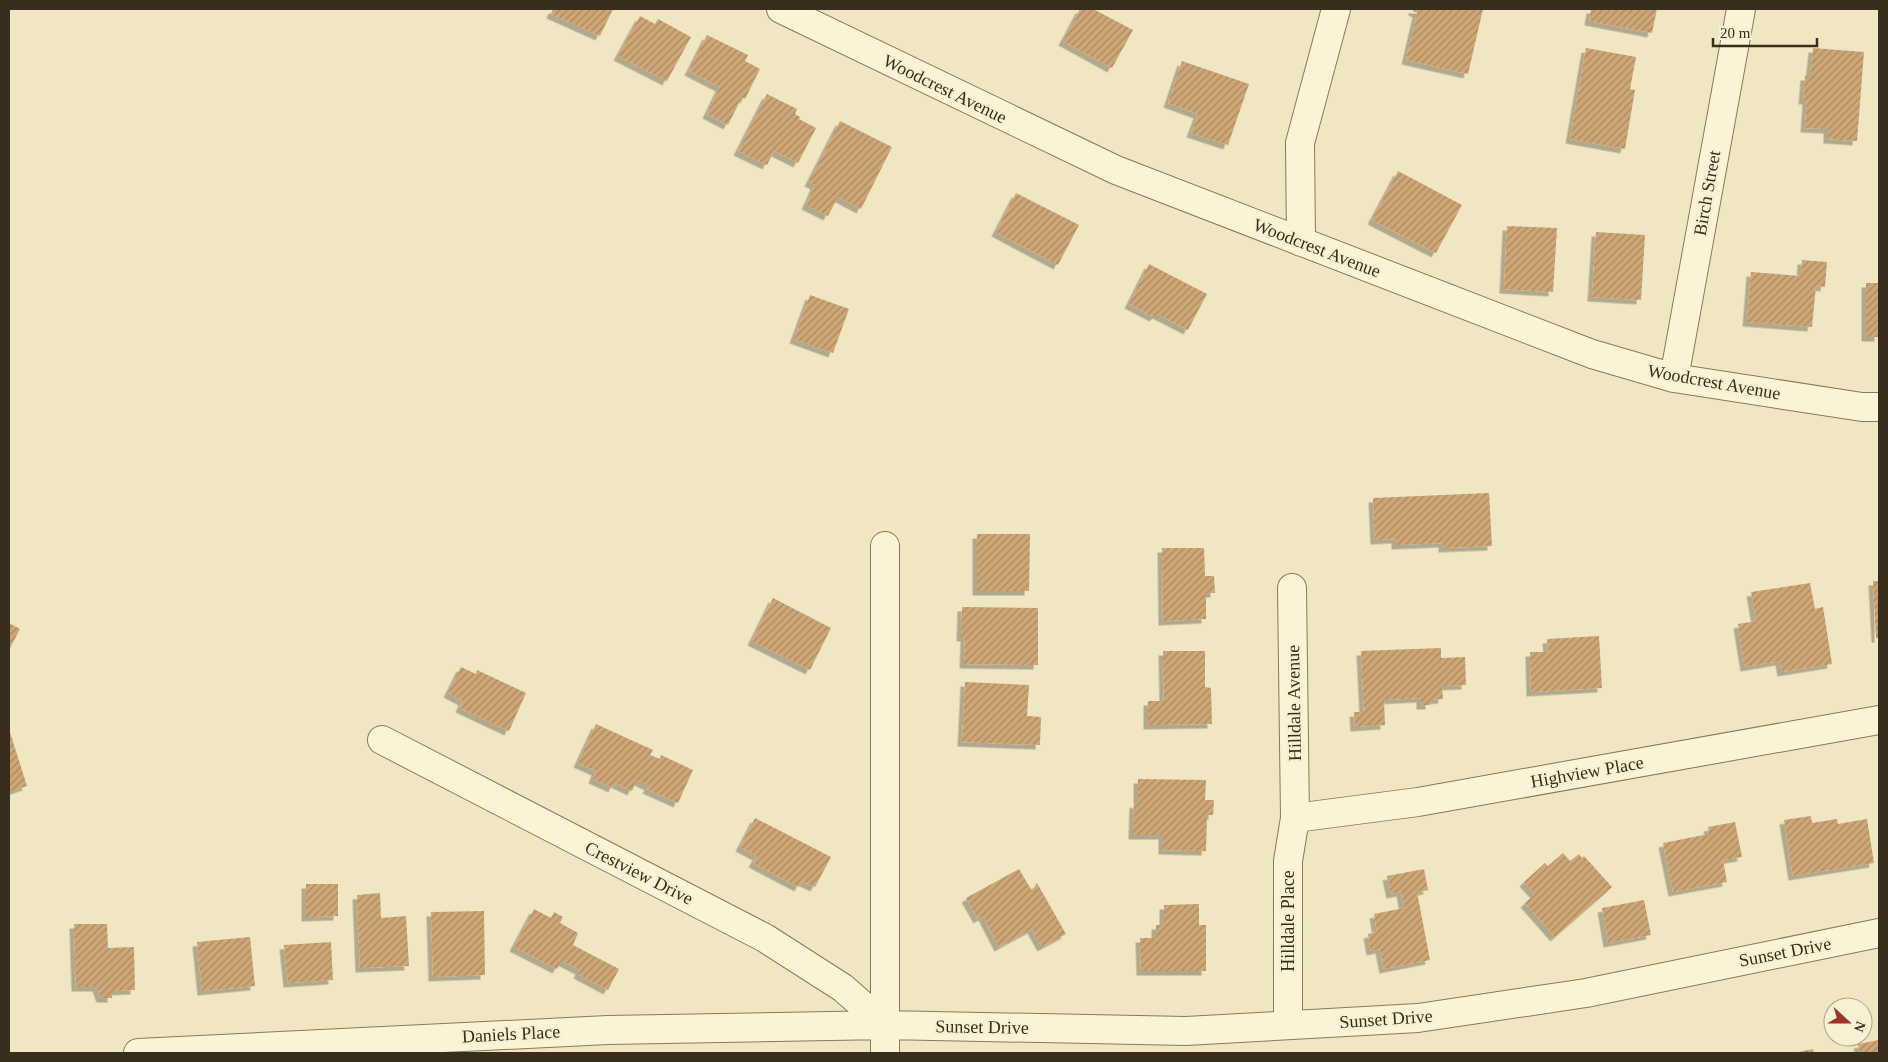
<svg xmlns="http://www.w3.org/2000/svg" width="1888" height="1062" font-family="'Times New Roman',serif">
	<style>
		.building { fill: url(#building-hatch); filter: url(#shadow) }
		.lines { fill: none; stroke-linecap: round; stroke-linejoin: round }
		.minor-casing { stroke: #8a7958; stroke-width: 30 }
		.minor { stroke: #faf3d6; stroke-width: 28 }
		.labels { text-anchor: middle; stroke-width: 5; stroke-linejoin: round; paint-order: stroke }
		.street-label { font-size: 18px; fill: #392e1d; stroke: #f7f0d2 }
	</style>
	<defs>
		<pattern id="building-hatch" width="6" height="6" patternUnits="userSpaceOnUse" patternTransform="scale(1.25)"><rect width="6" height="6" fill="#cfa676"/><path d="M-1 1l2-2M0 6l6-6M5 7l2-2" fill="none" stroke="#a98860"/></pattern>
		<filter id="shadow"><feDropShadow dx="-4.5" dy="4.5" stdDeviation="0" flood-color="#0004"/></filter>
	</defs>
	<rect width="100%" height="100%" fill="#f0e7c2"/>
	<path class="building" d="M553 9H613L600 36 551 14Z
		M1080 9H1093L1133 30 1112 68 1063 41Z
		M1413 9H1483L1468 74 1406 60 1417 13 1413 11Z
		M1591 9H1657L1652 33 1589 21Z
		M640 16 655 24 658 19 691 37 667 81 618 56Z
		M707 35 748 55 745 61 760 69 745 99 742 97 728 125 707 114 720 87 689 71Z
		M1586 48 1636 57 1630 89 1635 90 1625 149 1570 139Z
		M1813 48 1864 52 1857 141 1828 139V129L1805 128 1807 100H1803L1805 76H1810Z
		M1182 61 1249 84 1228 145 1191 133 1198 114 1168 103Z
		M767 94 797 109 795 114 800 117 799 119 816 128 798 163 774 151 767 165 738 151Z
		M840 121 892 147 861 209 838 197 828 216 806 205 815 185 809 182Z
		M1398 171 1462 205 1436 253 1372 220Z
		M1016 193 1079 225 1058 265 996 232Z
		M1507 226 1557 228 1553 292 1504 289Z
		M1596 232 1645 235 1641 300 1592 297Z
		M1802 260 1827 262 1825 287 1816 286 1812 327 1747 322 1751 272 1801 276Z
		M1149 264 1207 294 1188 330 1157 314 1154 317 1129 304Z
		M1866 283H1879V337H1866Z
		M810 295 849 309 833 353 794 339Z
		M1489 493 1492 546 1443 548V543L1396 545V539L1375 540 1373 498Z
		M977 534H1030L1029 591H977Z
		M1162 548H1204L1205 576H1214L1215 593H1206V619L1163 621Z
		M1873 581H1879V638H1876Z
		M1810 583 1815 609 1823 607 1832 664 1782 672 1780 661 1745 667 1738 624 1756 621 1751 592Z
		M773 598 831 628 810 670 752 641Z
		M962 607 1038 608V665L964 664 965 637H961Z
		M9 623 20 629 9 650Z
		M1599 636 1602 688 1531 692 1530 652H1548L1547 639Z
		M1441 648V658L1465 657 1466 685 1442 686 1443 699 1430 700V705H1421V698L1384 700 1385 725 1355 727 1354 712H1364L1361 651Z
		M1163 651H1205V687L1211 688 1212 724 1148 725V701H1164Z
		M461 667 476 674 477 670 526 693 509 731 460 708 463 701 448 693Z
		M965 682 1029 685 1027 716 1041 717 1040 745 962 742Z
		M596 724 653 750 650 755 660 759 661 755 693 770 678 803 647 789 649 786 637 780 632 791 615 783 613 788 593 779 596 771 578 763Z
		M9 729 27 786 9 792Z
		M1138 779 1206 780 1205 800H1214L1213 815H1207L1206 851 1163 850V835H1133L1134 803 1138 804Z
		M1811 816 1812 823 1837 819 1838 824 1867 819 1874 863 1793 876 1784 820Z
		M755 818 831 857 815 887 802 881 799 887 753 863 757 856 740 847Z
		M1735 822 1742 857 1723 860 1727 882 1673 892 1663 843 1709 834 1708 827Z
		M1563 853 1570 861 1579 854 1582 858 1584 856 1612 887 1555 937 1525 903 1535 894 1524 882 1545 863 1548 866Z
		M1019 869 1032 891 1037 883 1066 934 1042 947 1032 929 999 947 983 916 978 919 966 898Z
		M1424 869 1428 890 1417 892 1430 960 1384 969 1380 949 1371 951 1368 934 1377 932 1374 914 1404 908 1401 892 1391 894 1387 876Z
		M306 884H338V916L306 917Z
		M380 893 381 918 406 916 409 966 360 968 357 895Z
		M1644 900 1651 935 1608 943 1602 908Z
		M1199 904V925H1206V971H1141L1140 938H1156V925H1164V905Z
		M534 909 551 918 554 912 563 917 560 923 578 933 573 945 619 969 608 990 578 974 580 970 562 961 557 969 514 947Z
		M484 911 485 975 433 977 431 912Z
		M74 924H107L108 948 134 947 135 990 112 991V998H101L97 987H76Z
		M250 937 255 986 202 991 197 942Z
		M331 942 333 980 288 983 284 945Z
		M1879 1040V1053H1860L1858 1044Z
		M1813 1049 1814 1053H1798V1052Z"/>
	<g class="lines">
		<defs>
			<path id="minor" d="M781 9 1116 170 1592 354 1674 378 1862 407H1879
				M1301 242 1300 143 1336 9
				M1674 378 1741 9
				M885 546V1053
				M382 740 765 938 843 988 885 1025
				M1295 818 1418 802 1879 720
				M1288 1025V861L1295 818 1292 588
				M138 1053 608 1030 885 1025 1186 1031 1418 1018 1586 993 1879 933"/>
		</defs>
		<use href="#minor" class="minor-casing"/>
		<use href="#minor" class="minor"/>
	</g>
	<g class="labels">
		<g class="street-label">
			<text transform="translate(945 89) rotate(26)" y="6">Woodcrest Avenue</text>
			<text transform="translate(1707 193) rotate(-80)" y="6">Birch Street</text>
			<text transform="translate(1317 248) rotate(21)" y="6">Woodcrest Avenue</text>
			<text transform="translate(1714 382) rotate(10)" y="6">Woodcrest Avenue</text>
			<text transform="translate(1294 703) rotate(-91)" y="6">Hilldale Avenue</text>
			<text transform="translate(1587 772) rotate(-10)" y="6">Highview Place</text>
			<text transform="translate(639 873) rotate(27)" y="6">Crestview Drive</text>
			<text transform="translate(1288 921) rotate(-90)" y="6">Hilldale Place</text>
			<text transform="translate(1785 952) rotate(-11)" y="6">Sunset Drive</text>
			<text transform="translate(1386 1019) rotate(-4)" y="6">Sunset Drive</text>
			<text transform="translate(982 1027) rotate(1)" y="6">Sunset Drive</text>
			<text transform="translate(511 1034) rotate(-3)" y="6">Daniels Place</text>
		</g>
	</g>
	<rect width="1888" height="1062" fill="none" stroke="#392e1d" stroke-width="20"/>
	<g transform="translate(1848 1022) rotate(111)"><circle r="24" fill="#f7f0d2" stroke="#aba28a"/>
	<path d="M0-4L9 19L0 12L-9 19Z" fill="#9c3326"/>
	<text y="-8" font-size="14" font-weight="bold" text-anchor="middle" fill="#392e1d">N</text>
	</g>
	<path d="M1713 38v8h104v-8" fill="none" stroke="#392e1d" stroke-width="2.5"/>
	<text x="1720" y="38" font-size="15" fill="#392e1d" stroke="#f7f0d2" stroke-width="4" paint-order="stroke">20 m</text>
</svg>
